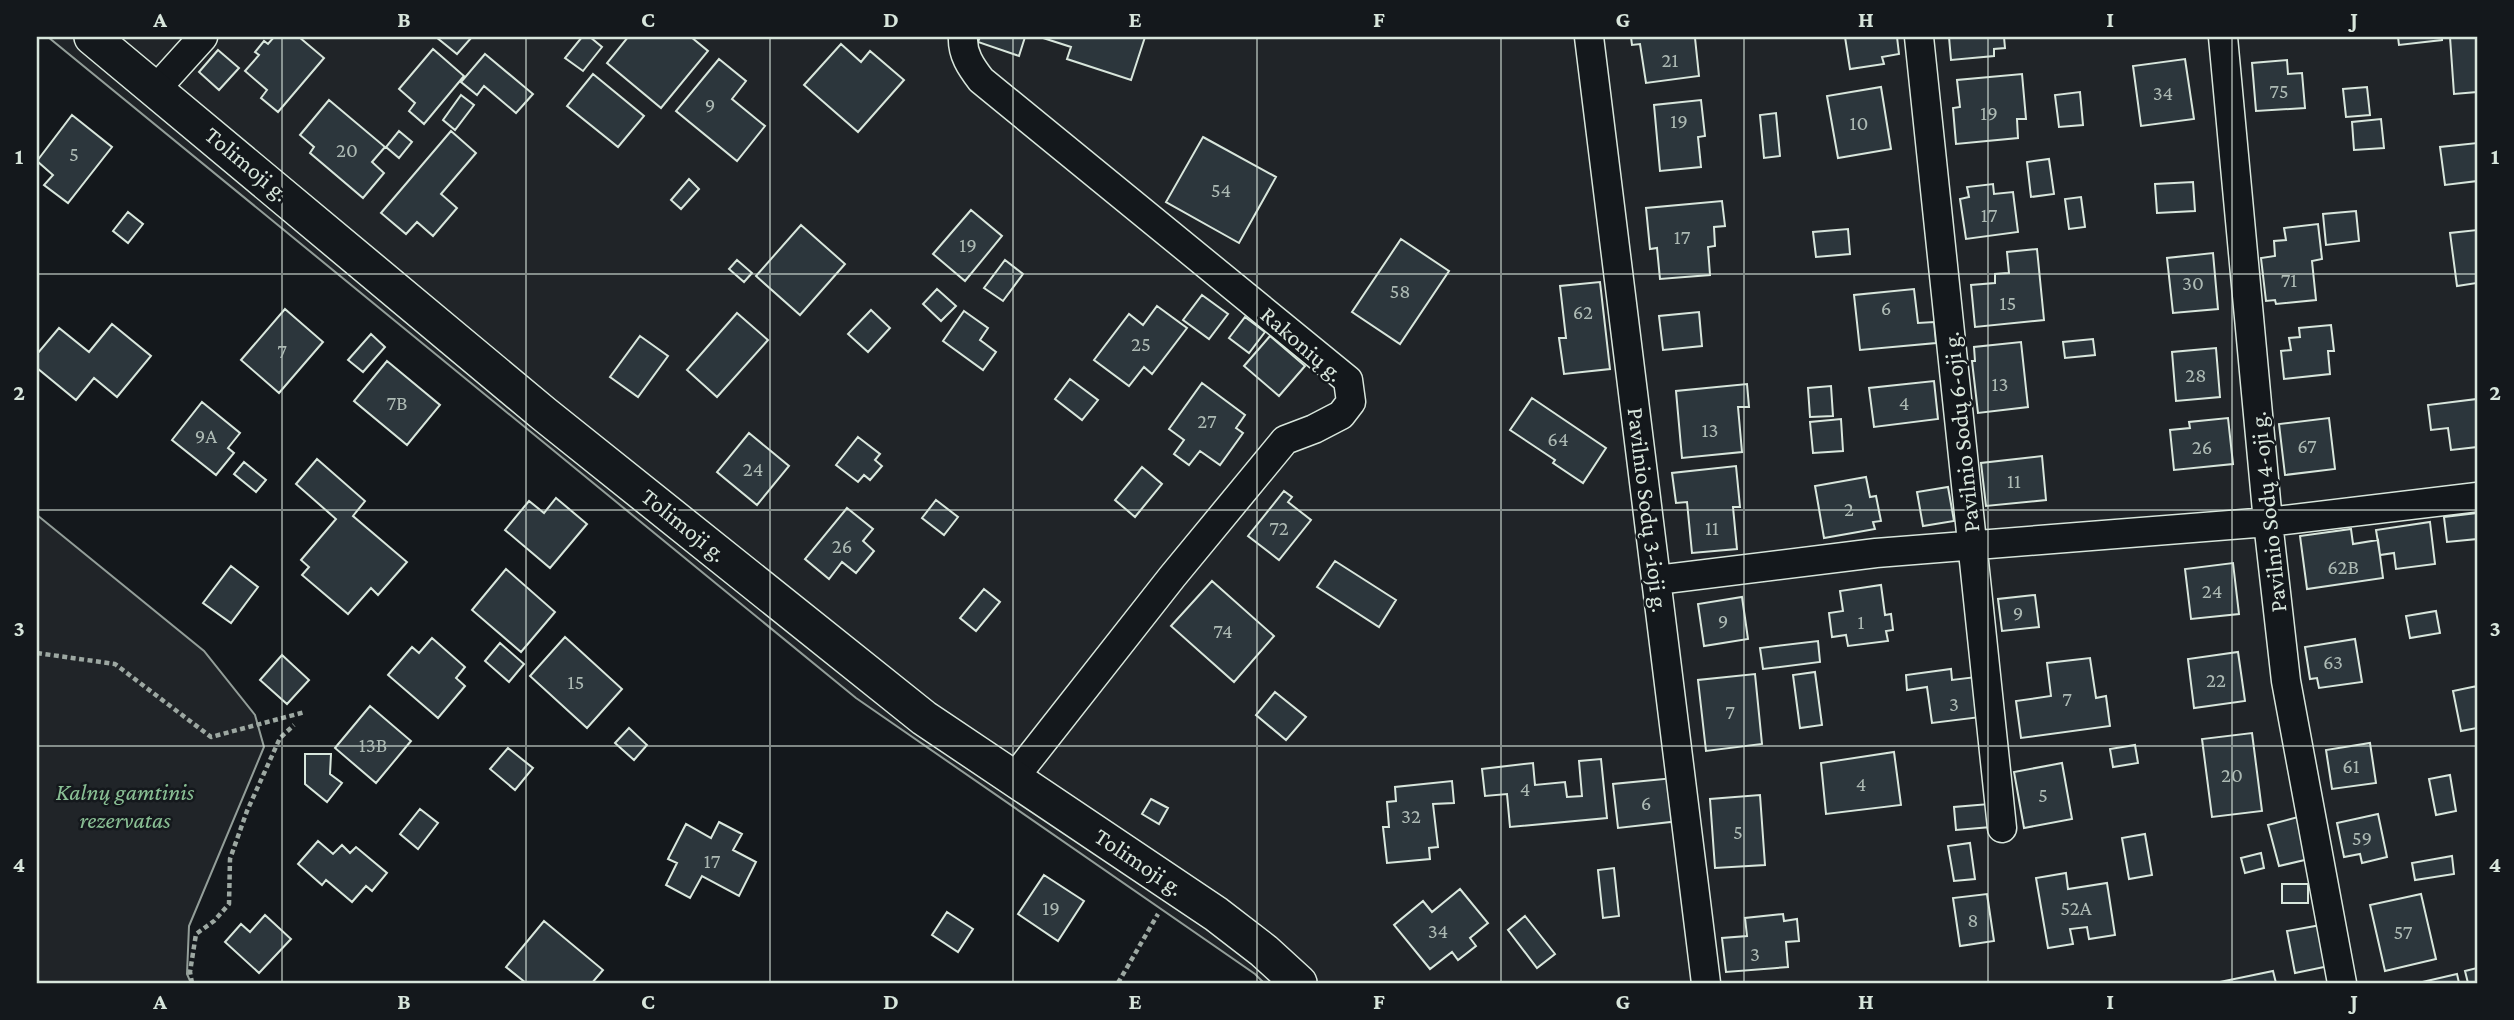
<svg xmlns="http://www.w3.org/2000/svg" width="2514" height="1020" font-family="'Crimson Pro',serif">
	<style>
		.green { fill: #202428; stroke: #939e99; stroke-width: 2 }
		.building { fill: #2c363c; stroke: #d8e6dc; stroke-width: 2 }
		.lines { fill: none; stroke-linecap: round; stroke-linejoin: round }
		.minor-casing { stroke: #d8e6dc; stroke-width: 31 }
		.tertiary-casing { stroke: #d8e6dc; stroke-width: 38 }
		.path { stroke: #9da8a2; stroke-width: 4.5; stroke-dasharray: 5 3.5; stroke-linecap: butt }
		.minor { stroke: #14181c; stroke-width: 28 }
		.tertiary { stroke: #14181c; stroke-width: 35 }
		.grid { fill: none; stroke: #d8e6dc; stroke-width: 2; stroke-opacity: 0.55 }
		.labels { text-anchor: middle; stroke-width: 5; stroke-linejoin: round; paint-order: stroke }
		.number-label { font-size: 21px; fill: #adbab4 }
		.street-label { font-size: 24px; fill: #d8e6dc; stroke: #14181c }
		.park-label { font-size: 24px; font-style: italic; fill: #8ac095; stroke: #14181c }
		.neatline { fill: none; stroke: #d8e6dc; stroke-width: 2.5 }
		.grid-label { font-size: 23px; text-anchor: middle; font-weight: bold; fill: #d8e6dc }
	</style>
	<rect width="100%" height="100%" fill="#14181c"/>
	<path class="green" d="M48 37H2477V983H1264L1255 974 856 698Z
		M37 515 204 651 255 715 264 747 189 926 187 974 191 983H37Z"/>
	<path class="building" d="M274 37H299L324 58 278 112 261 98 267 90 245 71 259 55 255 52 264 41 268 44Z
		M436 37H472L457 54Z
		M582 37H590L602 47 583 71 565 58Z
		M628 37H691L708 51 661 108 607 63Z
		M980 37H1025L1019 56 978 42Z
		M1040 37H1145L1131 80 1067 59 1071 47Z
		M1631 37H1704L1695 38 1699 76 1646 83 1640 44 1632 45Z
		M1845 37H1897L1899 54 1882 57 1884 64 1850 69Z
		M1949 37H2004L2005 48 1994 49V56L1951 60Z
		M2398 37H2442V40L2399 45Z
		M2450 37H2477V92L2454 94Z
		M841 44 861 62 870 51 904 80 858 132 804 85Z
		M433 49 464 76 424 124 409 111 415 103 399 89Z
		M218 50 239 68 219 90 199 72Z
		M485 54 533 94 516 113 484 86 477 95 461 82Z
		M719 59 746 81 732 99 765 126 737 161 676 111Z
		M2185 59 2194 119 2141 126 2133 66Z
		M2287 60 2288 74 2302 73 2305 108 2256 111 2252 63Z
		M593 74 644 116 618 147 567 106Z
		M2022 74 2026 119H2017L2018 138 1956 144 1953 108 1960 107 1957 80Z
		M1881 87 1891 149 1838 158 1827 96Z
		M2367 87 2370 115 2346 117 2343 89Z
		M2080 92 2083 125 2059 127 2055 95Z
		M461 95 474 105 455 130 443 120Z
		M329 100 385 147 372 162 384 173 363 198 310 153 314 147 300 135Z
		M1701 100 1705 136 1698 137 1701 167 1660 171 1654 105Z
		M1776 113 1780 156 1764 158 1760 115Z
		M72 115 112 147 68 203 44 185 53 175 37 161Z
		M2381 119 2384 148 2354 150 2352 122Z
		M399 131 412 142 399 158 386 147Z
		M451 131 476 153 441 194 457 208 433 236 417 222 406 234 381 213Z
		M1203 137 1276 177 1239 243 1166 202Z
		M2477 143V181L2445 185 2440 147Z
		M2049 159 2054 194 2031 197 2027 162Z
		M689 179 699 189 681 209 671 200Z
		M2193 182 2195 211 2157 213 2155 184Z
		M1993 184 1994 194 2013 192 2018 232 1966 239 1960 199 1969 197 1967 187Z
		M2081 197 2085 227 2069 229 2065 199Z
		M1722 201 1725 226 1714 227 1715 246 1708 247 1710 275 1660 279 1657 248 1650 249 1646 208Z
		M971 210 1002 236 965 281 933 254Z
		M2356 211 2359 241 2326 245 2323 214Z
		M128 212 143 224 128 243 113 231Z
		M2318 224 2322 259 2312 261 2316 300 2276 304 2275 300 2266 301 2261 258 2275 256 2274 241 2286 240 2284 228Z
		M801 225 845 264 800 315 756 276Z
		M1848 229 1850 254 1816 257 1813 232Z
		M2477 230V283L2457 286 2450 233Z
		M1401 239 1449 271 1400 344 1352 312Z
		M2037 249 2044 320 1975 327 1971 285 1995 283V274L2009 273 2007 252Z
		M2213 253 2218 309 2173 313 2167 258Z
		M737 260 752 273 744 282 729 269Z
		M1005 260 1023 274 1003 301 984 288Z
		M1600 282 1610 369 1564 374 1559 338H1566L1560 286Z
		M937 289 956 306 941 321 923 304Z
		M1914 289 1918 323 1934 322 1936 343 1860 350 1854 295Z
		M1202 295 1228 314 1209 339 1183 320Z
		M1157 306 1187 328 1152 374 1144 367 1129 386 1094 360 1129 314 1143 325Z
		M285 309 323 342 279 393 241 360Z
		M871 310 890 328 868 352 848 334Z
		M964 311 988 328 980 340 996 352 983 370 943 341Z
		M1699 312 1702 346 1663 350 1659 316Z
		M737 313 768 340 717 397 687 370Z
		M1245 317 1265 332 1249 353 1229 338Z
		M112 324 151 356 117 397 94 378 76 400 37 368V354L59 328 89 352Z
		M2331 325 2334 351H2328L2330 374 2284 379 2281 351 2291 350 2289 338 2300 337 2299 328Z
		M371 334 385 347 363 372 348 360Z
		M640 336 668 356 638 397 610 377Z
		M1270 336 1305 366 1279 396 1244 366Z
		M2093 339 2095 355 2065 358 2063 342Z
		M2021 342 2028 407 1978 413 1972 361H1975L1974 347Z
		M2216 348 2220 397 2176 401 2172 352Z
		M387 361 440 405 407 445 354 401Z
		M1070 379 1098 400 1082 420 1055 399Z
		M1934 381 1938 419 1874 427 1869 388Z
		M1202 383 1245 415 1236 428 1243 433 1220 465 1200 451 1189 465 1174 454 1184 440 1169 429Z
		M1747 384 1749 407H1738L1742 452 1682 458 1676 391Z
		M1831 386 1833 416 1810 417 1808 388Z
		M1532 398 1606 448 1583 483 1553 463 1555 460 1510 430Z
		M2477 399V447L2451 450 2448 428 2431 430 2428 405Z
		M202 402 240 433 228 448 234 453 216 475 172 440Z
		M2228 418 2233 464 2174 470 2170 430 2190 428 2189 422Z
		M2329 418 2335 469 2285 475 2279 424Z
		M1841 419 1843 451 1813 453 1810 422Z
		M749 433 789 466 757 505 717 472Z
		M858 437 880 454 875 460 882 466 870 480 864 475 858 482 836 465Z
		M2042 456 2046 500 1986 506 1981 463Z
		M317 459 365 501 353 516 407 562 378 595 371 588 348 614 302 575 309 567 301 560 336 519 296 484Z
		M244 462 266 480 256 492 234 474Z
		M1736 466 1740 507H1733L1737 549 1692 553 1687 502 1676 503 1672 473Z
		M1142 467 1162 484 1135 517 1115 500Z
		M1866 477 1870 497 1876 496 1881 521 1873 522 1875 529 1824 538 1815 486Z
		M1948 487 1954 521 1923 526 1917 492Z
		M1284 491 1292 497 1288 502 1311 520 1279 560 1248 536Z
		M556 498 587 524 550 568 505 530 529 501 544 513Z
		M936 500 958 517 944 535 922 518Z
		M847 508 873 529 863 541 874 551 856 573 842 562 829 579 805 559Z
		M2477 513V539L2447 542 2444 517Z
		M2430 522 2435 564 2396 569 2394 553 2380 555 2376 530Z
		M2351 529 2353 544 2378 540 2383 578 2307 589 2300 536Z
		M1335 561 1396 600 1379 627 1317 587Z
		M2233 563 2239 614 2191 619 2185 569Z
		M231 566 258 587 231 623 203 603Z
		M506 569 555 612 521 652 472 610Z
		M1212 581 1274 636 1234 682 1171 626Z
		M1881 585 1885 615 1891 614 1893 630 1886 631 1888 641 1848 646 1846 635 1832 637 1829 613 1843 611 1840 591Z
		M984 589 1000 602 976 631 960 618Z
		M2035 595 2039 627 2002 631 1998 599Z
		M1742 597 1748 639 1704 646 1698 604Z
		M2436 611 2440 633 2410 638 2406 616Z
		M565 637 622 689 587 728 530 676Z
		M432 638 465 667 456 678 465 686 438 718 388 675 412 647 419 653Z
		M2355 639 2362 682 2319 688 2317 678 2310 679 2305 647Z
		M1818 641 1820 662 1763 669 1760 648Z
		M500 643 524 664 509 682 485 661Z
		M2238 652 2245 701 2194 708 2188 659Z
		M282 655 309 680 287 704 260 680Z
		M2090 658 2096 698 2106 696 2110 726 2021 738 2016 701 2051 696 2047 663Z
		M1951 669 1952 680 1976 677 1981 717 1932 723 1927 687 1907 690 1906 675Z
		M1815 672 1822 725 1800 728 1793 675Z
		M1755 674 1762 744 1706 751 1698 680Z
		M2477 686V728L2461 731 2453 691Z
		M1275 692 1306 717 1286 740 1256 715Z
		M370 706 411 741 376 783 335 748Z
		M629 728 647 745 634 760 615 743Z
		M2252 733 2262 811 2212 817 2202 739Z
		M2370 743 2376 783 2332 789 2326 750Z
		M2135 745 2138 763 2113 767 2110 749Z
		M508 748 533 768 515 790 490 769Z
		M1894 752 1901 805 1826 814 1821 763Z
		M305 754H331L330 774 342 783 327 802 305 784Z
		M1601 759 1607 818 1510 827 1507 794 1485 796 1482 769 1533 763 1535 785 1565 782 1567 797 1582 796 1579 761Z
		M2062 763 2072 819 2024 828 2014 772Z
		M2450 775 2456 811 2436 815 2429 779Z
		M1674 778 1679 821 1618 828 1613 784Z
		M1452 781 1454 803 1433 804 1438 847 1429 848 1430 859 1387 863 1383 827H1389L1387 802 1396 801 1395 787Z
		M1760 795 1765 865 1715 868 1710 799Z
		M1151 799 1168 808 1159 824 1142 814Z
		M1989 804 1991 827 1956 830 1954 807Z
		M420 809 438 823 418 849 400 834Z
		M2378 814 2387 857 2362 863 2360 854 2344 857 2337 823Z
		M2298 817 2309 859 2279 866 2268 825Z
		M719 822 742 834 733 850 756 862 739 896 702 876 690 898 666 885 677 863 668 859 686 824 711 838Z
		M2145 834 2152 875 2129 879 2122 838Z
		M318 841 333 854 342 845 350 853 356 847 387 873 372 891 366 886 352 902 326 880 322 885 298 864Z
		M1970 843 1975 879 1954 881 1948 846Z
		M2261 853 2264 868 2245 873 2241 858Z
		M2452 856 2454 874 2415 880 2412 863Z
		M1614 868 1619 916 1603 918 1598 870Z
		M2066 873 2068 889 2107 883 2115 935 2089 939 2087 927 2070 929 2073 944 2048 948 2036 878Z
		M1044 875 1084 901 1058 941 1018 914Z
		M2282 884H2308V903H2282Z
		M1460 889 1488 923 1470 938 1476 946 1458 960 1452 952 1430 969 1394 925 1423 901 1432 912Z
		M1987 894 1994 941 1960 946 1953 898Z
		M2421 894 2436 959 2385 971 2370 905Z
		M947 912 973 929 958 952 932 935Z
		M1783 914 1784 921 1797 919 1799 941 1786 942 1788 967 1726 972 1722 938 1747 936 1745 918Z
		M265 915 291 939 259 973 225 942 241 924 250 932Z
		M1525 916 1555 954 1537 968 1508 930Z
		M544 921 603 970 592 983H526L506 967Z
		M2321 925 2329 966 2295 973 2287 931Z
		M2477 968V983H2468L2465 971Z
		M2273 971 2276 983H2215Z
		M2457 974 2459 983H2418Z"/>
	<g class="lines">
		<defs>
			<path id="minor" d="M963 37C962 54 971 67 981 80L1348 380 1351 402 1341 415 1314 429 1285 440 1172 577 1014 778
				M1589 37 1706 983
				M1919 37 2002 828
				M2223 37 2268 522 2286 681 2342 983
				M156 89 203 37
				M1657 580 1876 553 2268 522 2477 497"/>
			<path id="tertiary" d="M92 37 544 414 924 718 1216 914 1264 951 1299 983"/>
		</defs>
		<use href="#minor" class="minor-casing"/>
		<use href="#tertiary" class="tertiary-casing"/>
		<path class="path" d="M37 653 115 664 211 737 305 712
			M192 983 190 972 196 934 214 921 229 904 230 859 247 811 280 738 294 725
			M1118 983 1158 914"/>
		<use href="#minor" class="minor"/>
		<use href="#tertiary" class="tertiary"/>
	</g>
	<path class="grid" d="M282 37V983M526 37V983M770 37V983M1013 37V983M1257 37V983M1501 37V983M1744 37V983M1988 37V983M2232 37V983M37 274H2477M37 510H2477M37 746H2477"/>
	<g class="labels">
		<g class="number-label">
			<text x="1670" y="67">21</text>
			<text x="2279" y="98">75</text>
			<text x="2163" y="100">34</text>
			<text x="710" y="112">9</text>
			<text x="1989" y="120">19</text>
			<text x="1679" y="128">19</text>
			<text x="1859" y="130">10</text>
			<text x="347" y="157">20</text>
			<text x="74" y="161">5</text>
			<text x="1221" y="197">54</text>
			<text x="1989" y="222">17</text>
			<text x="1682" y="244">17</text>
			<text x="968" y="252">19</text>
			<text x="2289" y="287">71</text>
			<text x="2193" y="290">30</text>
			<text x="1400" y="298">58</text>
			<text x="2008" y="310">15</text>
			<text x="1886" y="315">6</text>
			<text x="1583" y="319">62</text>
			<text x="1141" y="351">25</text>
			<text x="282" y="358">7</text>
			<text x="2196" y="382">28</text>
			<text x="2000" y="391">13</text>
			<text x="397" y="410">7B</text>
			<text x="1904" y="410">4</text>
			<text x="1207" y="428">27</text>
			<text x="1710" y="437">13</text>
			<text x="206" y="443">9A</text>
			<text x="1558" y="446">64</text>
			<text x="2307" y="453">67</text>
			<text x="2202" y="454">26</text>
			<text x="753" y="476">24</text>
			<text x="2014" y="488">11</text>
			<text x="1849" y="516">2</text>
			<text x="1279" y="535">72</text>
			<text x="1712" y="535">11</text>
			<text x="842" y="553">26</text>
			<text x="2343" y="574">62B</text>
			<text x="2212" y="598">24</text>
			<text x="2018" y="620">9</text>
			<text x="1723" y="628">9</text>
			<text x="1861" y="629">1</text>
			<text x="1223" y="638">74</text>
			<text x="2333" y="669">63</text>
			<text x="2216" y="687">22</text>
			<text x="576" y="689">15</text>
			<text x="2067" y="706">7</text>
			<text x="1954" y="711">3</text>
			<text x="1730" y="719">7</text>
			<text x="373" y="752">13B</text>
			<text x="2351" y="773">61</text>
			<text x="2232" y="782">20</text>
			<text x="1861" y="791">4</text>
			<text x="1525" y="796">4</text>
			<text x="2043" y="802">5</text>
			<text x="1646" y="810">6</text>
			<text x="1411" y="823">32</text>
			<text x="1738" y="839">5</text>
			<text x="2362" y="845">59</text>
			<text x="712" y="868">17</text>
			<text x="1051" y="915">19</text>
			<text x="2076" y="915">52A</text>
			<text x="1973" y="927">8</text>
			<text x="1438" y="938">34</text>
			<text x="2403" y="939">57</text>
			<text x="1755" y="961">3</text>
		</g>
		<g class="street-label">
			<text transform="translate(247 164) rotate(40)" y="8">Tolimoji g.</text>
			<text transform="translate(1302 344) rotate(41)" y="8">Rakonių g.</text>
			<text transform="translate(1961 432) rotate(-96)" y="8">Pavilnio Sodų 6-oji g.</text>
			<text transform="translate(1648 510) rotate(83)" y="8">Pavilnio Sodų 3-ioji g.</text>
			<text transform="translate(2268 512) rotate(-96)" y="8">Pavilnio Sodų 4-oji g.</text>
			<text transform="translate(684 525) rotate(39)" y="8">Tolimoji g.</text>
			<text transform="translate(1139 862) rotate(34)" y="8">Tolimoji g.</text>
		</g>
		<g class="park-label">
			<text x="125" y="800">Kalnų gamtinis<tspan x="125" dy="28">rezervatas</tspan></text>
		</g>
	</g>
	<rect width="2514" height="1020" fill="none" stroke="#14181c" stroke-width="77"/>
	<rect x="38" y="38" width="2438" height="944" class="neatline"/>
	<g class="grid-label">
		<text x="160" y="27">A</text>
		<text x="404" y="27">B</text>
		<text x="648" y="27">C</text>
		<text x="891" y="27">D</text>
		<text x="1135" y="27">E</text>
		<text x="1379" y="27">F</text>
		<text x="1623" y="27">G</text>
		<text x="1866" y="27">H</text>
		<text x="2110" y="27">I</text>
		<text x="2354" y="27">J</text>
		<text x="19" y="164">1</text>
		<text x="2495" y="164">1</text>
		<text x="19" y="400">2</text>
		<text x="2495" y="400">2</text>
		<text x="19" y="636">3</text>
		<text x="2495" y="636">3</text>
		<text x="19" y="872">4</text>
		<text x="2495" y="872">4</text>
		<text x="160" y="1009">A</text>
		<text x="404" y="1009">B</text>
		<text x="648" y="1009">C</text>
		<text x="891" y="1009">D</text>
		<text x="1135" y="1009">E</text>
		<text x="1379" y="1009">F</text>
		<text x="1623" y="1009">G</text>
		<text x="1866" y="1009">H</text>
		<text x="2110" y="1009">I</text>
		<text x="2354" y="1009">J</text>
	</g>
</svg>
